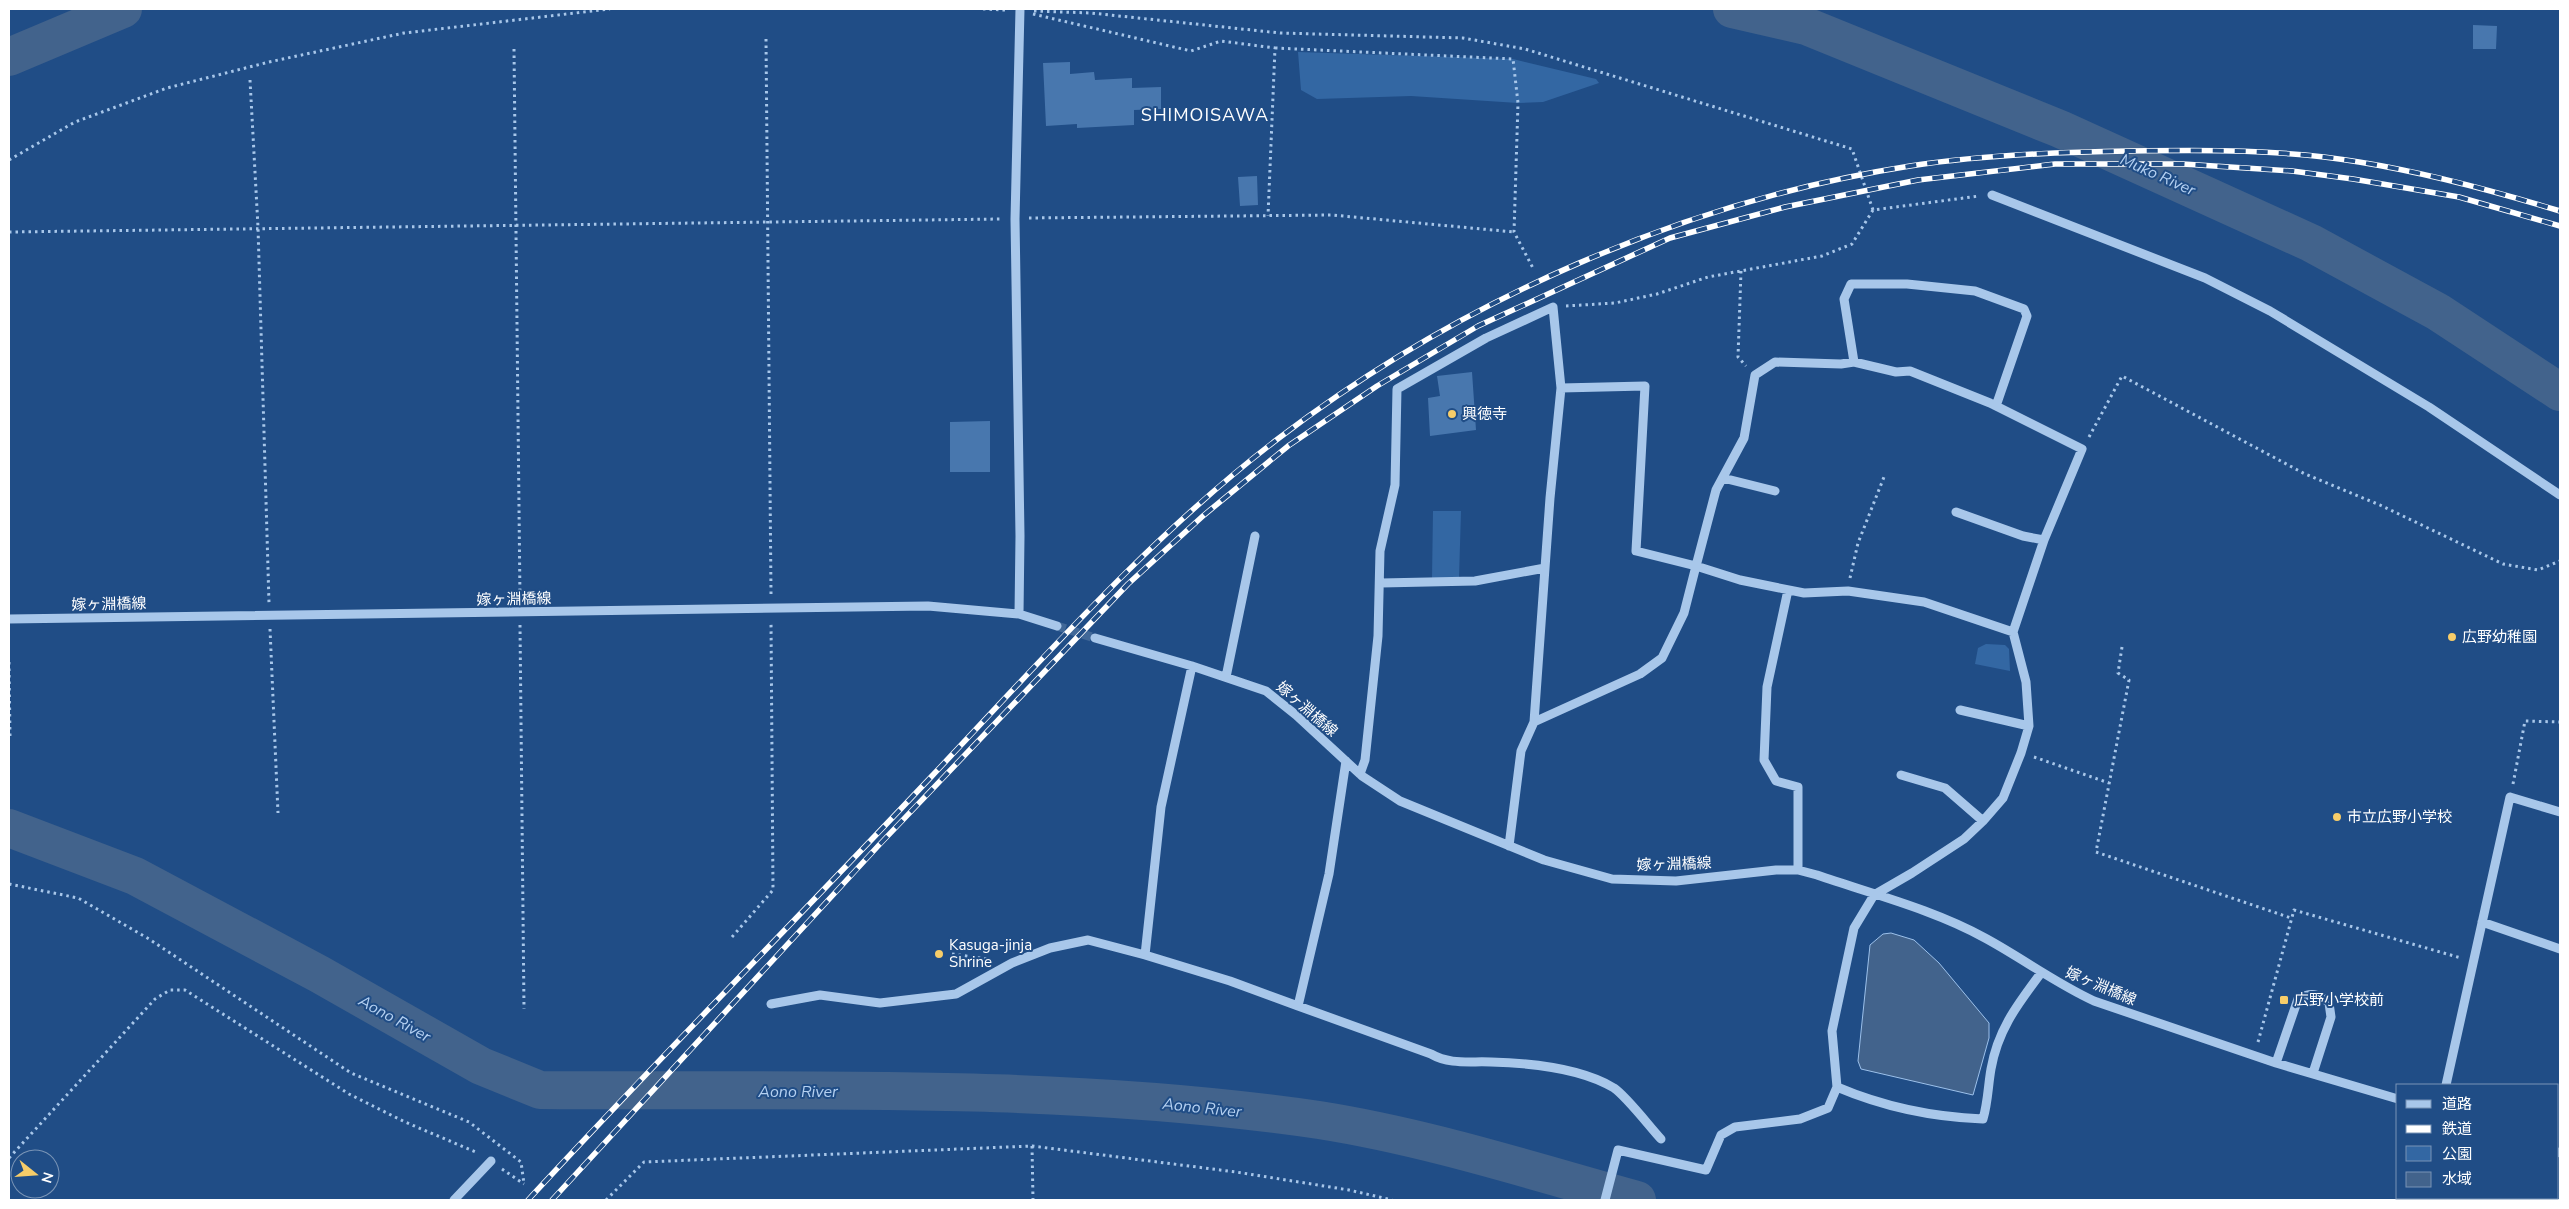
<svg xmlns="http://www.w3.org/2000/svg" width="2569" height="1209" font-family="'Nunito Sans','Noto Sans JP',sans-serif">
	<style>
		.green { fill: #3367a3 }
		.water { fill: #42638c; stroke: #9cc1eb }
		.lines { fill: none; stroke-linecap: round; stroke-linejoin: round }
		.river { stroke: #42638c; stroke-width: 38 }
		.building { fill: #4877ae }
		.minor-tunnel { stroke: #416898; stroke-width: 9; stroke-dasharray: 9 4.5; stroke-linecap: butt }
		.path { stroke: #a8c7ea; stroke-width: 3; stroke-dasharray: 2.5 4; stroke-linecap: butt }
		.minor { stroke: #a8c7ea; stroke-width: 9 }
		.rail-casing { stroke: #fff; stroke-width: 5.5 }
		.rail { stroke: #204d86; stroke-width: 4; stroke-dasharray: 11; stroke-linecap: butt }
		.poi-dot { fill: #f7cd69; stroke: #204d86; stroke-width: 2 }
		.labels { text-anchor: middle; stroke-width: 4; stroke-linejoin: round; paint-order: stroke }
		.poi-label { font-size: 15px; fill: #fff; stroke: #204d86; text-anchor: start }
		.street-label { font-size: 15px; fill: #fff; stroke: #204d86 }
		.water-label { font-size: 16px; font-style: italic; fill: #b4d0f1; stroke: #204d86 }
		.quarter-label { font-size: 18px; letter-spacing: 1px; fill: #fff; stroke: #204d86 }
	</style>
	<rect width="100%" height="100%" fill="#204d86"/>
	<path class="green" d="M1298 52 1513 59 1596 79 1599 83 1543 102 1518 103 1411 96 1317 99 1301 90Z
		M1433 511H1461L1459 578 1432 579Z
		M1986 644 2005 645 2009 649 2010 671 1975 664 1978 648Z"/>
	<path class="water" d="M1891 933 1914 940 1939 963 1989 1023V1038L1973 1095 1861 1069 1858 1061 1870 945 1883 934Z"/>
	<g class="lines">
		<path class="river" d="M1732 9 1806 26 2060 129 2311 243 2438 312 2560 392
			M9 57 123 9
			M9 828 135 876 319 974 481 1066 540 1090C799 1092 1061 1082 1319 1120 1427 1137 1532 1171 1637 1200"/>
	</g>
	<path class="building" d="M2473 25 2497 26 2496 49H2473Z
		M1070 62V74L1094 72 1095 80 1132 78V88L1161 87V109L1134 110V125L1077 128V124L1046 126 1043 63Z
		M1257 176 1258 205 1240 206 1238 177Z
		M1472 372 1476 430 1430 436 1428 398 1440 396 1437 376Z
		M990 421V472H950V422Z"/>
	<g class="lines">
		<path class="minor-tunnel" d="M1057 626 1095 638"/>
		<path class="path" d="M983 9 1005 10
			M1034 11 1091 13 1280 33 1463 38 1525 49 1852 149 1873 210
			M1033 14 1191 51 1221 41 1275 48 1268 216
			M766 39 771 594
			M1275 48 1513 59 1518 103 1514 232 1534 270
			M514 49 520 599
			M250 80 258 227 269 603
			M9 160 75 122 167 88 269 62 404 33 610 9
			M1029 218 1332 215 1514 232
			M9 232 1001 219
			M1741 271 1738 357 1746 366
			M1566 306 1615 303 1657 294 1708 277 1822 256 1852 244 1873 210 1979 196
			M2089 437 2122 376 2305 474 2380 505 2503 564 2538 570 2560 561
			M1850 578 1858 543 1884 477
			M520 625 524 1009
			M270 629 278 813
			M2122 647 2118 673 2129 680 2096 852 2291 918
			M9 662 10 738
			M2034 757 2109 783
			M2513 784 2525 721 2560 722
			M9 884 78 898 149 939 351 1073 469 1122 521 1162 524 1184
			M732 937 773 890 771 622
			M952 954 987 959
			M2258 1042 2294 910 2461 958
			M1032 1146 1033 1200
			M9 1158 155 999 170 990H185L349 1094 405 1122 478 1153
			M502 1169 524 1184
			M606 1200 644 1162 1032 1146 1236 1172 1349 1190 1392 1200"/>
		<path class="minor" d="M1992 195 2205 278 2270 311 2429 407 2560 495
			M1775 362 1841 364 1854 362 1896 372 1910 371 1990 403 2082 449 2044 540 2013 632 1924 602 1848 591 1804 593 1740 580 1696 566 1716 490 1744 438 1755 375Z
			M1854 362 1844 299 1851 284H1907L1975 291 2024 309 2027 316 1996 406
			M1723 478 1775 491
			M1956 512 2023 536 2044 540
			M1381 583 1475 581 1545 568
			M1788 590 1767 687 1764 760 1776 781 1798 787V870
			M1019 614 1020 536 1015 219 1020 9
			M9 619 928 606 1019 614 1057 626
			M1095 638 1192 666 1266 691 1296 715 1362 776 1400 801 1544 860 1612 879 1676 881 1776 870H1798L1817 875C1872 894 1935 910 1985 938 2022 958 2055 983 2094 1001L2276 1063 2398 1099
			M1192 666 1161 807 1145 955 1230 981 1298 1006 1329 874 1346 761
			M1226 677 1255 536
			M1960 710 2029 726
			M1360 774 1365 760 1378 636 1380 551 1395 485 1397 389 1486 338 1553 307 1561 388 1550 498 1534 722
			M1901 775 1945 788 1983 821
			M1509 846 1521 751 1534 722 1640 674 1662 658 1684 613 1696 566 1636 551 1645 386 1561 388
			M2482 922 2560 949
			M771 1004 820 995 880 1003 956 994 1012 963 1050 948 1088 940 1145 955
			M1298 1006 1431 1054C1450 1065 1470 1061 1491 1062 1528 1063 1581 1068 1614 1088 1627 1097 1649 1126 1661 1139
			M2276 1063 2298 999C2310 992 2319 993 2329 1003L2331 1017 2313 1073
			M2446 1085 2510 797 2560 812
			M1837 1087C1884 1107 1932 1117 1983 1119 1988 1102 1988 1086 1991 1069 1998 1029 2018 1004 2041 973
			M2558 1152 2560 1153
			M454 1200 491 1161
			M1605 1200 1618 1150 1706 1170 1721 1135 1735 1127 1800 1119 1828 1108 1837 1087 1832 1031 1854 928 1874 895 1912 873 1964 839 1983 821 2003 798 2021 753 2029 726 2026 682 2013 632"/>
		<defs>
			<path id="rail" d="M528 1200C660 1057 797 919 931 777 1042 660 1150 536 1279 438 1460 300 1686 201 1910 166 1982 155 2056 152 2129 151 2206 150 2283 149 2359 162 2428 173 2494 191 2560 211
				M552 1200 879 845 1128 584 1204 515 1288 446 1377 386 1478 326 1670 238 1785 207 1918 180 2055 164H2183L2292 171 2353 179 2459 197 2560 226"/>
		</defs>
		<use href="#rail" class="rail-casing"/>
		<use href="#rail" class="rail"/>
	</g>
	<g class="poi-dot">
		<circle cx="1452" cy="414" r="5"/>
		<circle cx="2452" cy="637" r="5"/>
		<circle cx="2337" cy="817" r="5"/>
		<circle cx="939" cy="954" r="5"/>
		<rect x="2279" y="995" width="10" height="10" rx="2.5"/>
	</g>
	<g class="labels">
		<g class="poi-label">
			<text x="1462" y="419">興徳寺</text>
			<text x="2462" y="642">広野幼稚園</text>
			<text x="2347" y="822">市立広野小学校</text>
			<text x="949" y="950">Kasuga-jinja<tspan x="949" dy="17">Shrine</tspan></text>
			<text x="2294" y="1005">広野小学校前</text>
		</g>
		<g class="street-label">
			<text transform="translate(514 599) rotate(-1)" y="5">嫁ヶ淵橋線</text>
			<text transform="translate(109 604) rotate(-1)" y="5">嫁ヶ淵橋線</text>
			<text transform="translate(1307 709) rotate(41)" y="5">嫁ヶ淵橋線</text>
			<text transform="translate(1674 864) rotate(-2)" y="5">嫁ヶ淵橋線</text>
			<text transform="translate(2101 986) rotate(23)" y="5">嫁ヶ淵橋線</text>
		</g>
		<g class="water-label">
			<text transform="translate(2158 174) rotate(24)" y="6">Muko River</text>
			<text transform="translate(395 1018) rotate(29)" y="6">Aono River</text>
			<text x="798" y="1097">Aono River</text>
			<text transform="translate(1202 1107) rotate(6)" y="6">Aono River</text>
		</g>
		<g class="quarter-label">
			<text x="1205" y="121">SHIMOISAWA</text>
		</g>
	</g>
	<rect width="2569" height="1209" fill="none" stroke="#ffffff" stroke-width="20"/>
	<rect x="2396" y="1084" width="162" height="115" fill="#204d86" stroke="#7994b6"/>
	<rect x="2406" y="1100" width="25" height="8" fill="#a8c7ea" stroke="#7994b6"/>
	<text x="2442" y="1109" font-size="15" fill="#ffffff">道路</text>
	<rect x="2406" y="1125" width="25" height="8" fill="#ffffff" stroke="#7994b6"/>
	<text x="2442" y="1134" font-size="15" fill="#ffffff">鉄道</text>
	<rect x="2406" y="1146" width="25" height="15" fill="#3367a3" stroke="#7994b6"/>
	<text x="2442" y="1159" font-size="15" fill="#ffffff">公園</text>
	<rect x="2406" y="1172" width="25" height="15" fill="#42638c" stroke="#7994b6"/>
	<text x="2442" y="1184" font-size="15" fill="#ffffff">水域</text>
	<g transform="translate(35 1174) rotate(107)"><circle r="24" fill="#204d86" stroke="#7994b6"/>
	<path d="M0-4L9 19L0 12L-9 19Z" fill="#f7cd69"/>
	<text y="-8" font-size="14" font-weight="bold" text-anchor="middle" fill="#ffffff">N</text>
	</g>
</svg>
